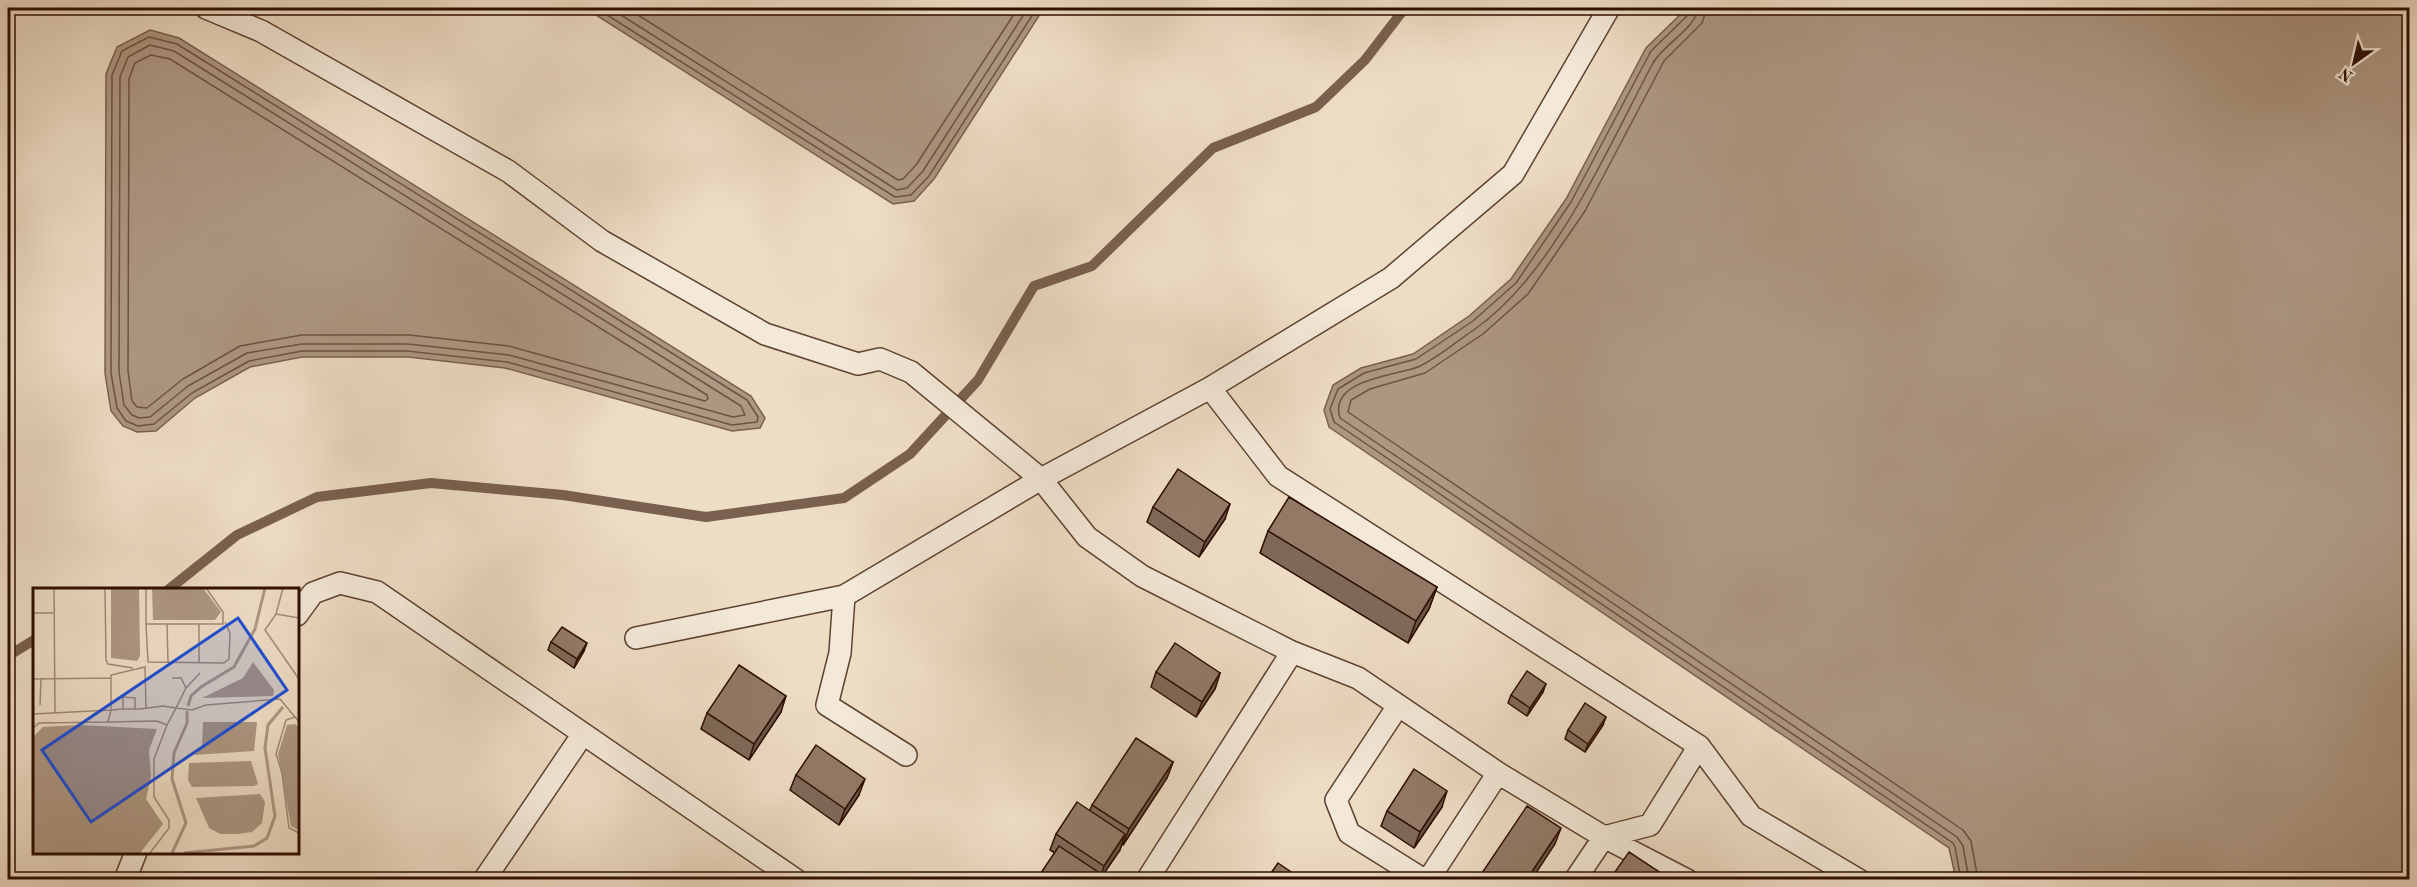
<svg xmlns="http://www.w3.org/2000/svg" width="2417" height="887" font-family="'Old Standard TT',serif">
	<style>
		.water { fill: #ad9782; stroke: #7a604e; stroke-width: 1.5 }
		.lines { fill: none; stroke-linecap: round; stroke-linejoin: round }
		.shore { stroke: #6e5242; stroke-width: 1.5 }
		.stream { stroke: #7a604e; stroke-width: 10 }
		.service-casing { stroke: #5e4232; stroke-width: 24 }
		.service { stroke: #f4e9d9; stroke-width: 21 }
		.wall { fill: #7e6959; stroke: #2e0e01; stroke-width: 1.5 }
		.shaded-wall { fill: #665548; stroke: #2e0e01; stroke-width: 1.5 }
		.building { fill: #927a67; stroke: #2e0e01; stroke-width: 1.5 }
		.inset-river { fill: none; stroke: #ad9782; stroke-width: 3 }
		.inset-road { fill: none; stroke: #a18a77; stroke-width: 1.5 }
		.view { fill: #1d4ed8; fill-opacity: 0.15; stroke: #1d4ed8; stroke-width: 3 }
		.inset-edge { fill: none; stroke: #2e0e01; stroke-width: 3 }
	</style>
	<rect width="100%" height="100%" fill="#eeddc5"/>
	<filter id="stains"><feTurbulence type="fractalNoise" baseFrequency=".00333" numOctaves="4"/><feColorMatrix values="0 0 0 0 .2 0 0 0 0 .09 0 0 0 0 .02 0 0 0 .5 -.17"/></filter>
	<radialGradient id="worn" r=".72"><stop offset=".6" stop-color="#630" stop-opacity="0"/><stop offset="1" stop-color="#630" stop-opacity=".3"/></radialGradient>
	<path class="water" d="M585 8H1044L934 179 914 201 893 204Z
		M1687 8H2409V879H1956L1949 848 1329 427 1324 410 1333 385 1361 368 1413 354 1469 316 1511 279 1566 199 1646 48Z
		M150 30 179 38 751 396 765 418 760 428 732 431 505 368 408 357H302L250 367 195 398 156 431 137 432 123 426 111 411 105 373 106 74 117 47Z"/>
	<g class="lines">
		<path class="shore" d="M596 8 895 197 911 195 929 176 1037 8
			M610 8 897 190 907 188 923 171 1028 8
			M627 8 898 180 903 179 916 165 1018 8
			M1690 8 1689 14 1651 51 1571 202 1516 283 1473 321 1416 359 1364 373 1338 389 1330 409 1334 422 1953 843 1955 847 1961 880
			M1698 8C1697 27 1663 45 1653 63 1608 147 1554 274 1475 329 1457 341 1438 358 1418 367 1395 376 1328 379 1340 418L1957 837 1963 846 1969 880
			M1707 8 1702 23 1664 61 1585 211 1528 294 1483 334 1425 373 1370 389 1351 400 1348 412 1963 830 1971 841 1978 880
			M149 37 177 44 747 400 758 417 757 422 732 425 507 362 407 351H302L249 361 192 393 154 424 138 426 126 421 117 408 111 373 112 75 122 51Z
			M150 45 174 51 741 406 745 415 733 417 509 355 408 344H302L247 353 188 386 150 417 139 418 132 415 124 405 119 372 120 77 128 57Z
			M151 55 170 59 707 395 708 399 705 401 509 346 409 335H302L240 346 183 379 147 408 137 407 132 401 128 371 129 79 135 63Z"/>
		<path class="stream" d="M168 590 237 535 317 497 431 483 563 495 706 517 844 498 910 454 978 380 1034 286 1092 266 1213 148 1316 107 1365 60 1405 8
			M8 656 34 640"/>
		<defs>
			<path id="service" d="M206 8 261 31 508 171 602 241 765 334 858 364 880 359 911 372 1041 479 844 596 636 638
				M1210 388 1391 278 1513 174 1609 8
				M844 596 840 653 827 705 906 755
				M297 615 313 593 340 583 377 592 796 880
				M1398 706 1336 800 1349 833 1424 880
				M1699 746 1751 816 1859 880
				M1498 773 1604 837 1575 880
				M125 880 136 852
				M484 880 583 734
				M1147 880 1292 652
				M1428 880 1498 773 1358 678 1292 652 1142 576 1087 537 1041 479 1210 388 1278 476 1699 746 1650 825 1604 837 1687 880"/>
		</defs>
		<use href="#service" class="service-casing"/>
		<use href="#service" class="service"/>
	</g>
	<path class="wall" d="M1153 507 1225 519 1199 557 1147 522Z
		M1268 531 1437 587 1429 609 1408 643 1260 553Z
		M551 642 584 651 574 668 548 650Z
		M1156 672 1220 673 1215 689 1196 717 1151 687Z
		M1543 692 1527 716 1508 703 1511 695Z
		M781 712 749 760 701 729 707 713Z
		M1603 725 1585 752 1565 739 1568 730Z
		M1173 762 1167 778 1123 845 1122 844 1120 850 1100 879H1037L1055 853 1050 850 1056 834 1090 810 1092 805Z
		M796 775 859 795 839 825 790 790Z
		M1442 807 1414 848 1381 826 1387 811Z"/>
	<path class="shaded-wall" d="M1230 504 1225 519 1199 557 1205 542Z
		M1437 587 1429 609 1408 643 1416 621Z
		M587 643 584 651 574 668 577 659Z
		M1220 673 1215 689 1196 717 1202 702Z
		M1546 684 1543 692 1527 716 1530 708Z
		M786 696 781 712 749 760 754 744Z
		M1606 717 1603 725 1585 752 1588 744Z
		M1173 762 1167 778 1123 845 1129 829Z
		M865 779 859 795 839 825 845 809Z
		M1447 791 1442 807 1414 848 1420 832Z
		M1561 828 1555 844 1532 879H1527Z
		M1125 834 1120 850 1100 879 1104 866Z"/>
	<path class="building" d="M1178 469 1230 504 1205 542 1153 507Z
		M1289 497 1437 587 1416 621 1268 531Z
		M562 627 587 643 577 659 551 642Z
		M1175 643 1220 673 1202 702 1156 672Z
		M739 665 786 696 754 744 707 713Z
		M1527 671 1546 684 1530 708 1511 695Z
		M1585 703 1606 717 1588 744 1568 730Z
		M1136 738 1173 762 1129 829 1092 805Z
		M816 745 865 779 845 809 796 775Z
		M1414 769 1447 791 1420 832 1387 811Z
		M1077 802 1125 834 1104 866 1056 834Z
		M1527 806 1561 828 1527 879H1478Z
		M1059 846 1101 874 1098 879H1037Z
		M1629 852 1670 879H1610Z
		M1278 863 1294 874 1291 879H1267Z"/>
	<g transform="translate(33 588)">
		<rect width="266" height="266" fill="#eeddc5"/>
		<path d="M78 0H106L107 68 104 73 78 70ZM119 0H170L188 24 182 32H120ZM220 74 241 102 240 108 169 110 210 90ZM170 134H224L221 163 161 167 169 160ZM262 136 266 139 265 242 258 238 245 166 254 137ZM46 137 124 141 116 162 118 188 113 211 130 236 107 265H1V148L10 139ZM218 173 225 196 221 198 159 199 155 192 156 175ZM227 206 232 214 229 235 219 244 204 246H187L176 240 163 210Z" fill="#ad9782"/>
		<path class="inset-river" d="M155 118 158 108 168 99 201 79 222 41 232 0M139 265 153 235 139 191 141 165 154 135V123M151 265 221 258 234 250 242 228 232 160 235 137 250 119"/>
		<path class="inset-road" d="M21 0 22 125M72 0 73 72 75 76 100 80M113 0V36H190V24L173 0M250 0 243 26 232 42 266 91M0 25H20M243 26 266 30M113 36 115 74 191 75 196 71 197 45 192 34M134 36 135 74M166 74V36M167 85 153 100 143 120 159 122 173 117 247 111 262 129M139 90H148L153 100M0 91 78 90M7 117 8 90M90 121 78 122V87L112 79 113 120M0 126 78 122 75 134 124 133 134 137 143 120 130 118 107 121H90V109L102 110V121M266 134 262 129 253 132 243 166 249 185 256 240 266 245M0 140 6 135 75 134M117 265 136 240V232L121 209V171L134 137"/>
		<path class="view" d="M205 30 254 102 58 234 9 162Z"/>
		<rect width="266" height="266" class="inset-edge"/>
	</g>
	<rect width="2417" height="887" fill="none" stroke="#eeddc5" stroke-width="30"/>
	<rect x="9" y="9" width="2399" height="869" fill="none" stroke="#2e0e01" stroke-width="3"/>
	<rect x="15" y="15" width="2387" height="857" fill="none" stroke="#2e0e01" stroke-width="1.5"/>
	<g transform="translate(2354 63) rotate(214)" stroke="#f4e9d9" stroke-width="4.5" paint-order="stroke">
	<path d="M0-4.5L10 22L0 15L-10 22Z" fill="#2e0e01"/>
	<text y="-9" font-size="16" font-weight="bold" text-anchor="middle" fill="#2e0e01">N</text>
	</g>
	<rect width="100%" height="100%" filter="url(#stains)"/>
	<rect width="100%" height="100%" fill="url(#worn)"/>
</svg>
